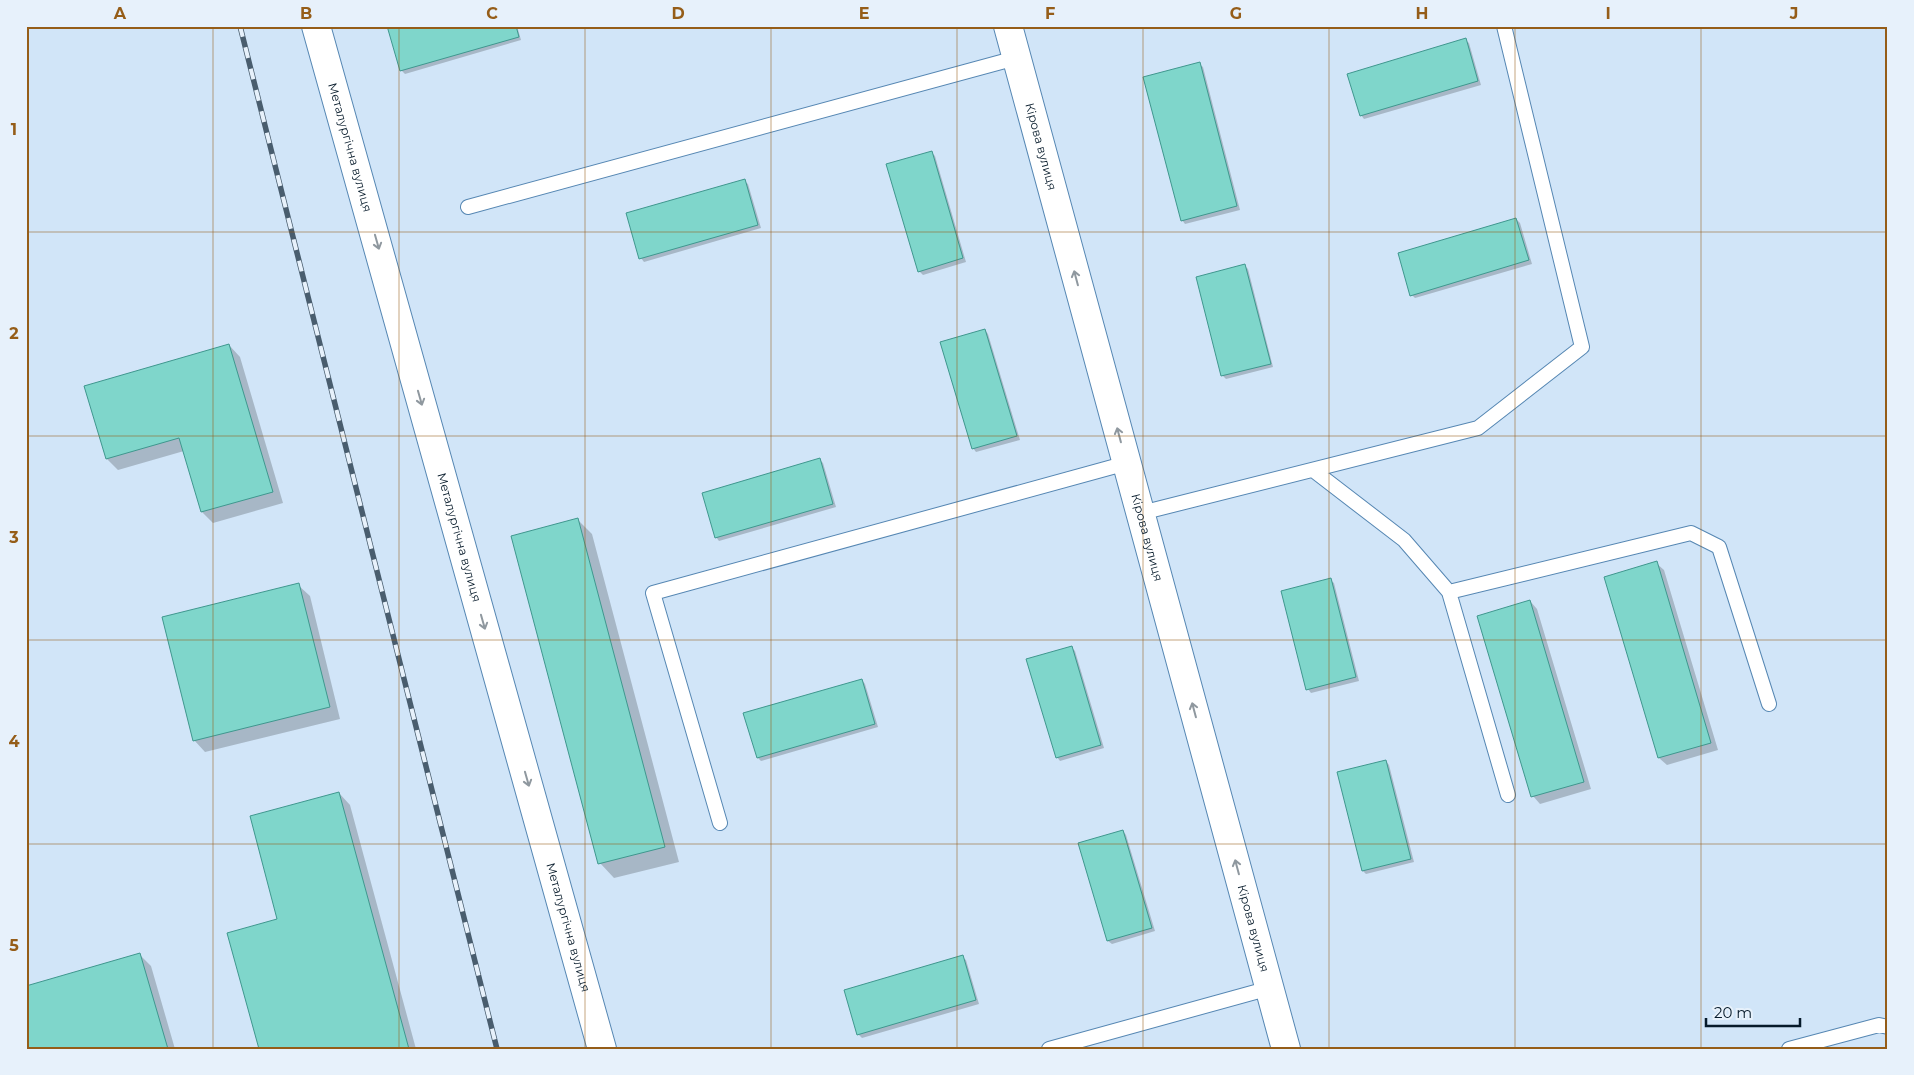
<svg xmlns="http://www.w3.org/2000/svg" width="1914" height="1075" font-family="Montserrat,sans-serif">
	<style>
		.shadow { fill: #0003 }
		.building { fill: #7fd6cb; stroke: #3f978e }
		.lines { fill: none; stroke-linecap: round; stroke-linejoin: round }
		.lane-casing { stroke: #5687b3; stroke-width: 16 }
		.secondary-casing { stroke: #5687b3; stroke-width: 30 }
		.lane { stroke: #fff; stroke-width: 14 }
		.secondary { stroke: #fff; stroke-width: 28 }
		.rail-casing { stroke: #495d6e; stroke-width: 5.5 }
		.rail { stroke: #e7f1fb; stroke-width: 4; stroke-dasharray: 11; stroke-linecap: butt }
		.oneway { stroke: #8f989f }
		.grid { fill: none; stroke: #955d18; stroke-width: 1; stroke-opacity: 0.55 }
		.labels { text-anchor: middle; stroke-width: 4.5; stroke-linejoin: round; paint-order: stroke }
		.street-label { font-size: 12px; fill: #061a2a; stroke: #e7f1fb }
		.neatline { fill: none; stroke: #955d18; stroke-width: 2 }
		.grid-label { font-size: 16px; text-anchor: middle; font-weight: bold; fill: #955d18 }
	</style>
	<rect width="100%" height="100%" fill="#d1e5f8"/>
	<path class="shadow" d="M390 26H517L521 40 405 74 401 70Z
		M1465 40 1469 43 1481 85 1364 119 1361 115Z
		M1199 64 1203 67 1240 210 1185 224 1182 220Z
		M931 152 935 156 966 262 923 275 919 271Z
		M744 181 748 184 761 228 644 262 641 258Z
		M1516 219 1520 223 1532 264 1415 298 1412 295Z
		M1245 266 1248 269 1273 367 1226 379 1222 375Z
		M985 330 988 334 1020 440 976 452 973 448Z
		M229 345 240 357 283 503 213 523 202 512 184 451 118 470 107 459 86 387Z
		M820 460 823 463 836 507 719 541 716 537Z
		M577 519 592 534 679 862 614 878 600 863Z
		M1656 563 1664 570 1718 750 1667 765 1659 758Z
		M1330 580 1334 583 1359 681 1311 693 1308 689Z
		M298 585 310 596 340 719 205 752 194 740Z
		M1530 601 1537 609 1591 789 1540 804 1533 796Z
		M1071 647 1075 651 1104 748 1060 761 1057 757Z
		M862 680 865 684 878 727 761 761 758 758Z
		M1386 761 1389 765 1414 862 1366 874 1363 871Z
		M339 793 350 805 416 1049H260L279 920Z
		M1123 831 1126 835 1155 931 1112 944 1108 941 1080 844Z
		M140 955 151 966 175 1049H26Z
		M962 957 966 960 979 1004 862 1038 858 1034Z"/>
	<path class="building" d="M387 26H516L519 37 400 71Z
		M1466 38 1478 81 1360 116 1347 74Z
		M1200 62 1237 206 1181 221 1143 77Z
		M932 151 963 258 918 272 886 164Z
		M745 179 758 225 639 259 626 213Z
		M1516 218 1529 260 1410 296 1398 253Z
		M1245 264 1271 364 1221 376 1196 277Z
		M985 329 1017 436 972 449 940 342Z
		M229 344 273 492 201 512 179 438 106 459 84 386Z
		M820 458 833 504 715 538 702 493Z
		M578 518 665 847 598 864 511 536Z
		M1657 561 1711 743 1658 758 1604 577Z
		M1331 578 1356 677 1306 690 1281 591Z
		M299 583 330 707 193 741 162 617Z
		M1530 600 1584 782 1531 797 1477 616Z
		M1072 646 1101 745 1056 758 1026 659Z
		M862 679 875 724 757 758 743 713Z
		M1386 760 1411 859 1362 871 1337 772Z
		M339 792 409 1049H259L227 933 277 919 250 816Z
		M1123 830 1152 928 1107 941 1078 843Z
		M140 953 168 1049H26V986Z
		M963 955 976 1000 857 1035 844 990Z"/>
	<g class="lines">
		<defs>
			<path id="lane" d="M468 207 1016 58
				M1313 470 1404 540 1449 592 1508 795
				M1141 513 1478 428 1582 347 1504 26
				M1449 592 1691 533 1719 547 1769 704
				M720 823 653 593 1127 463
				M1049 1049 1270 988
				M1789 1049 1879 1025 1888 1027"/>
			<g id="secondary">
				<path id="s1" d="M316 26 602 1049"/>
				<path id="s2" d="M1008 26 1286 1049"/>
			</g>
		</defs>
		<use href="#lane" class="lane-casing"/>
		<use href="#secondary" class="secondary-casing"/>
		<use href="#lane" class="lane"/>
		<use href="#secondary" class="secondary"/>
		<defs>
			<path id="rail" d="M240 26 497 1049"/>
		</defs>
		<use href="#rail" class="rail-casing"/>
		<use href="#rail" class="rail"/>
	</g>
	<defs><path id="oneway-shaft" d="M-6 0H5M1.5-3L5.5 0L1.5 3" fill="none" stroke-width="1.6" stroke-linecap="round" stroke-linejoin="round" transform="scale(1.25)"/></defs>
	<g class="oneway">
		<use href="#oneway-shaft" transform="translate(377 242) rotate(74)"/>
		<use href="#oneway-shaft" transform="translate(1076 278) rotate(-105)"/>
		<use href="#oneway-shaft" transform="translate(420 398) rotate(74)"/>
		<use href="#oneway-shaft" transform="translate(1119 435) rotate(-105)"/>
		<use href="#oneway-shaft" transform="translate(483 622) rotate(74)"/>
		<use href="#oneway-shaft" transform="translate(1194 710) rotate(-105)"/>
		<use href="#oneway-shaft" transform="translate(527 779) rotate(74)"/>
		<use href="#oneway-shaft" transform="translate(1237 867) rotate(-105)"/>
	</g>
	<path class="grid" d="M213 26V1049M399 26V1049M585 26V1049M771 26V1049M957 26V1049M1143 26V1049M1329 26V1049M1515 26V1049M1701 26V1049M26 232H1888M26 436H1888M26 640H1888M26 844H1888"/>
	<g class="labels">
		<g class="street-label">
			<text dy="4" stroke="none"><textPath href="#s1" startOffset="126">Металургічна вулиця</textPath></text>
			<text dy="4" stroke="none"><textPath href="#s2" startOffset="125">Кірова вулиця</textPath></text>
			<text dy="4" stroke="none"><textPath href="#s2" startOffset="530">Кірова вулиця</textPath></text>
			<text dy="4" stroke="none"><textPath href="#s1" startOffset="531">Металургічна вулиця</textPath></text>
			<text dy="4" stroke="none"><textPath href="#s1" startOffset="936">Металургічна вулиця</textPath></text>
			<text dy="4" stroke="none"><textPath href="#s2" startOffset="935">Кірова вулиця</textPath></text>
		</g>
	</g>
	<rect width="1914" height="1075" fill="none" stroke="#e7f1fb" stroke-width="55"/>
	<path d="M1706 1018v8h94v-8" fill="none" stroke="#061a2a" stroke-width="2.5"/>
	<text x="1714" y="1018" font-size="15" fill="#061a2a" stroke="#e7f1fb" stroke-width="4" paint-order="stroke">20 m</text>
	<rect x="28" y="28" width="1858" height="1020" class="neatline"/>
	<g class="grid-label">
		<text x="120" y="19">A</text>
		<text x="306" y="19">B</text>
		<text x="492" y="19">C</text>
		<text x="678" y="19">D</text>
		<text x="864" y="19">E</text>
		<text x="1050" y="19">F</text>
		<text x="1236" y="19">G</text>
		<text x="1422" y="19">H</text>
		<text x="1608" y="19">I</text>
		<text x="1794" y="19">J</text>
		<text x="14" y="135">1</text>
		<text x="14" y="339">2</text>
		<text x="14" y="543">3</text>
		<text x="14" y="747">4</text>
		<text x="14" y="951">5</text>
	</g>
</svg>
